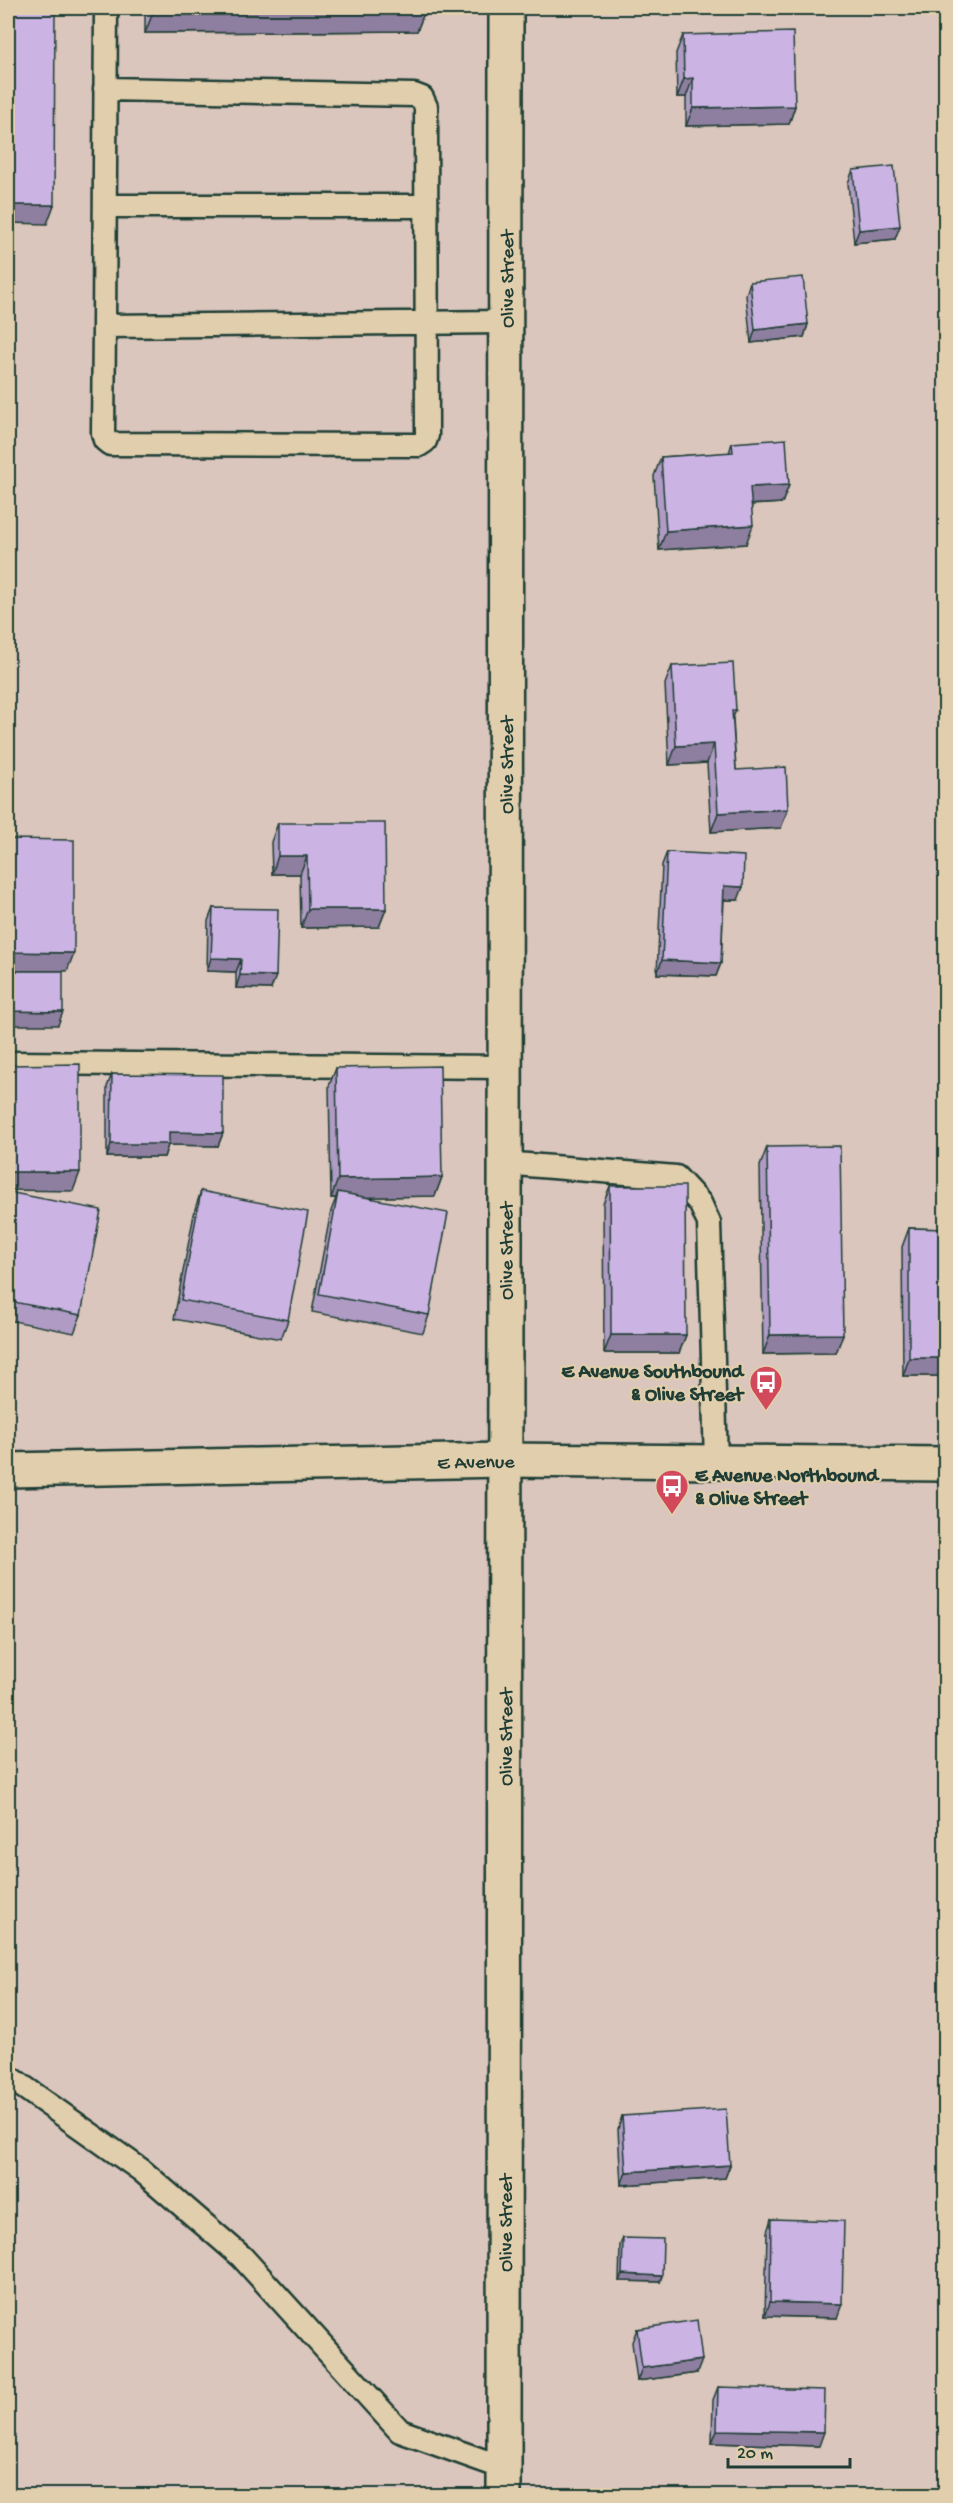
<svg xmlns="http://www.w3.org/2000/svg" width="953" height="2503" font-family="'Gochi Hand',sans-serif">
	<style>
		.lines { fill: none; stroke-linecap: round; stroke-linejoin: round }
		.lane-casing { stroke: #1f3d34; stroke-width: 27 }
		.secondary-casing { stroke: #1f3d34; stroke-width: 38 }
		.lane { stroke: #e1ceac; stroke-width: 22 }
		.secondary { stroke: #e1ceac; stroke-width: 33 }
		.wall { fill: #af9bc3; stroke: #1f3d34; stroke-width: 1.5 }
		.shaded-wall { fill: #8e7e9f; stroke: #1f3d34; stroke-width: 1.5 }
		.building { fill: #cbb4e3; stroke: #1f3d34; stroke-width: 1.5 }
		.labels { text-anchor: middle; stroke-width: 4.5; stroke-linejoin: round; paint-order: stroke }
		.street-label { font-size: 20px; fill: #1f3d34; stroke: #e1ceac }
		.poi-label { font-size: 20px; font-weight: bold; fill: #1f3d34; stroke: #e1ceac; text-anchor: end }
	</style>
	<rect width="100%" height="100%" fill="#dac6bc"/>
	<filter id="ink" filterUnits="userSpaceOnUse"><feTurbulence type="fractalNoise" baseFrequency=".0167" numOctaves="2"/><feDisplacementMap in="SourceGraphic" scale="12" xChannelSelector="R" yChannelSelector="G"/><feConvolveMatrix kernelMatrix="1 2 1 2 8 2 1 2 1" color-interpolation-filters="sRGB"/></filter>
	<g filter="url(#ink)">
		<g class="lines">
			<defs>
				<path id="lane" d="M106 8 104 326 505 322
					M105 206H426
					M104 326 103 433 105 440 110 444 419 445 425 441 427 435 426 107 422 98 414 95 105 89
					M8 1063 504 1067
					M503 1163 676 1177 700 1203 709 1223 716 1462
					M8 2076 141 2170 242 2257 400 2431 504 2468"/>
				<g id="secondary">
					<path id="s1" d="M8 1470 503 1460 946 1464"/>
					<path id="s2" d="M504 2496 506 8"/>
				</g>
			</defs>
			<use href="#lane" class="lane-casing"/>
			<use href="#secondary" class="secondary-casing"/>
			<use href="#lane" class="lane"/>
			<use href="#secondary" class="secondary"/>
		</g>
		<path class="wall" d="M145 8H426L417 31 145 33Z
			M683 35 795 106 789 124 686 126V97H677L676 53Z
			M853 170 895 239 854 243 848 183Z
			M750 282 808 324 804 337 751 343 746 295Z
			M732 443 789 485 782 503 752 505 746 544 659 550 654 476 661 457 729 453Z
			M672 666 733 719 736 770 781 828 711 832 707 763 669 765 665 684Z
			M278 823 386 909 379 927 301 928 300 874H272L271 842Z
			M667 852 738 900H724L721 963 716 976 657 974 662 865Z
			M213 908 271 989 236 988V972L207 971 208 921Z
			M336 1068 442 1177 435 1196 364 1197 429 1315 423 1333 312 1312 331 1211 336 1198H331L329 1086Z
			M112 1074 223 1133 218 1146 168 1145 164 1157H107V1087Z
			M767 1147 843 1334 836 1353 763 1354 760 1166Z
			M610 1186 686 1335 679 1353H604L603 1204Z
			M201 1191 288 1320 281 1339 174 1319 195 1209Z
			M8 1192 81 1315 74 1333 8 1320Z
			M909 1228 945 1229V1376H903L902 1247Z
			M622 2116 730 2165 725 2178 621 2185 618 2129Z
			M771 2219 837 2318 765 2316 767 2232Z
			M623 2238 660 2282 619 2281 620 2245Z
			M637 2329 697 2373 637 2381 632 2342Z
			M718 2387 819 2446 712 2443 713 2400Z"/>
		<path class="shaded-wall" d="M426 8 417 31 145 33 154 10Z
			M693 78 686 97H677L684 79Z
			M795 106 789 124 686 126 693 108Z
			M8 205H54L47 224 8 223Z
			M900 226 895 239 854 243 859 230Z
			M808 324 804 337 751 343 755 330Z
			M789 485 782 503 744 505 750 487Z
			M753 525 746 544 659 550 666 531Z
			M732 710H736L729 728Z
			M714 744 707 763 669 765 676 746Z
			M788 809 781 828 711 832 718 813Z
			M278 856H307L300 874H272Z
			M724 886 743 887 738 900H719Z
			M308 909H386L379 927 301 928Z
			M8 952 74 953 67 971H8Z
			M211 958 241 959 236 972 207 971Z
			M662 960 721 963 716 976 657 974Z
			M240 975 276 976 271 989 236 988Z
			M8 1011 63 1012 58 1025H8Z
			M169 1132 223 1133 218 1146 168 1145 164 1157H107L111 1144Z
			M8 1172H80L73 1191 8 1190Z
			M442 1177 435 1196 337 1198 338 1192 336 1198H331L338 1179Z
			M843 1334 836 1353 763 1354 770 1335Z
			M611 1335H686L679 1353H604Z
			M909 1358H945V1376H903Z
			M730 2165 725 2178 621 2185 626 2172Z
			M622 2274 662 2276 660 2282 619 2281Z
			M770 2302 842 2304 837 2318 765 2316Z
			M702 2360 697 2373 637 2381 642 2368Z
			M717 2430 824 2432 819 2446 712 2443Z"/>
		<path class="building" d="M8 8H55L54 205H8Z
			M154 8H426L154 10Z
			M793 32 795 106 693 108V78L684 79 683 35Z
			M894 166 900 226 859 230 853 170Z
			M803 277 808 324 755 330 750 282Z
			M786 439 789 485 750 487 753 525 666 531 661 457 733 452 732 443Z
			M733 663 736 710H732L736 770 786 767 788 809 718 813 714 744 676 746 672 666Z
			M278 823H385L386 909H308L307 856H278Z
			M8 839 74 840V953L8 952Z
			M667 852 744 856 743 887 724 886 721 963 662 960Z
			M213 908 278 909 276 976 240 975 241 959 211 958Z
			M8 971H63V1012L8 1011Z
			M80 1064V1172H8V1065Z
			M440 1066 442 1177 338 1179 336 1068Z
			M112 1074 223 1075V1133L169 1132V1144H111Z
			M840 1146 843 1334 770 1335 767 1147Z
			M610 1186H685L686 1335H611Z
			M201 1191 308 1212 288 1320 181 1300Z
			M8 1192 101 1210 81 1315 8 1301Z
			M338 1192 448 1213 429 1315 319 1294Z
			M909 1228 945 1229V1358H909Z
			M726 2109 730 2165 626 2172 622 2116Z
			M771 2219 844 2221 842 2304 770 2302Z
			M623 2238 663 2239 662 2276 622 2274Z
			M697 2320 702 2360 642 2368 637 2329Z
			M718 2387 825 2390 824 2432 717 2430Z"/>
	</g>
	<defs>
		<symbol id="bus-pin" viewBox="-11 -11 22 30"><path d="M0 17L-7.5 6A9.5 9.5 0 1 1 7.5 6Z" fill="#d1495b" stroke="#e1ceac"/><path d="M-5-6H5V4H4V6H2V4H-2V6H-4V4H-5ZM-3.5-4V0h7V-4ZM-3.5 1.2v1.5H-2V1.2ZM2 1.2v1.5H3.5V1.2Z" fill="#fff"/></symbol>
	</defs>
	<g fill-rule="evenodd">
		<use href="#bus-pin" x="747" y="1363" width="38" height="52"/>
		<use href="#bus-pin" x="653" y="1467" width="38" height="52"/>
	</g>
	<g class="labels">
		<g class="street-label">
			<text dy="7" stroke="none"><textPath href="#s2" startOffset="2217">Olive Street</textPath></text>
			<text dy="7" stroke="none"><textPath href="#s2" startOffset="1731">Olive Street</textPath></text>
			<text dy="7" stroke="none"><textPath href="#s2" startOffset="1245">Olive Street</textPath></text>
			<text dy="7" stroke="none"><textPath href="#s1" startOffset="468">E Avenue</textPath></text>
			<text dy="7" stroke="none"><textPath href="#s2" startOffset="759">Olive Street</textPath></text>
			<text dy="7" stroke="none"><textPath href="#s2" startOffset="273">Olive Street</textPath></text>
		</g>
		<g class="poi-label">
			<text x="743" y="1377">E Avenue Southbound<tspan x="743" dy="23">&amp; Olive Street</tspan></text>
			<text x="695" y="1481" text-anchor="start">E Avenue Northbound<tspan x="695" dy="23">&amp; Olive Street</tspan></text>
		</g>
	</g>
	<rect width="953" height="2503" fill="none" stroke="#e1ceac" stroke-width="30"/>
	<rect x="15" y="15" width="923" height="2473" fill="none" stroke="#1f3d34" stroke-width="2" filter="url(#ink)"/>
	<path d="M728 2458v9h122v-9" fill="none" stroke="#1f3d34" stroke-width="3"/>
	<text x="737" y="2458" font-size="18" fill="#1f3d34" stroke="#e1ceac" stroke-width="4.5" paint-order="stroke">20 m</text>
</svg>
